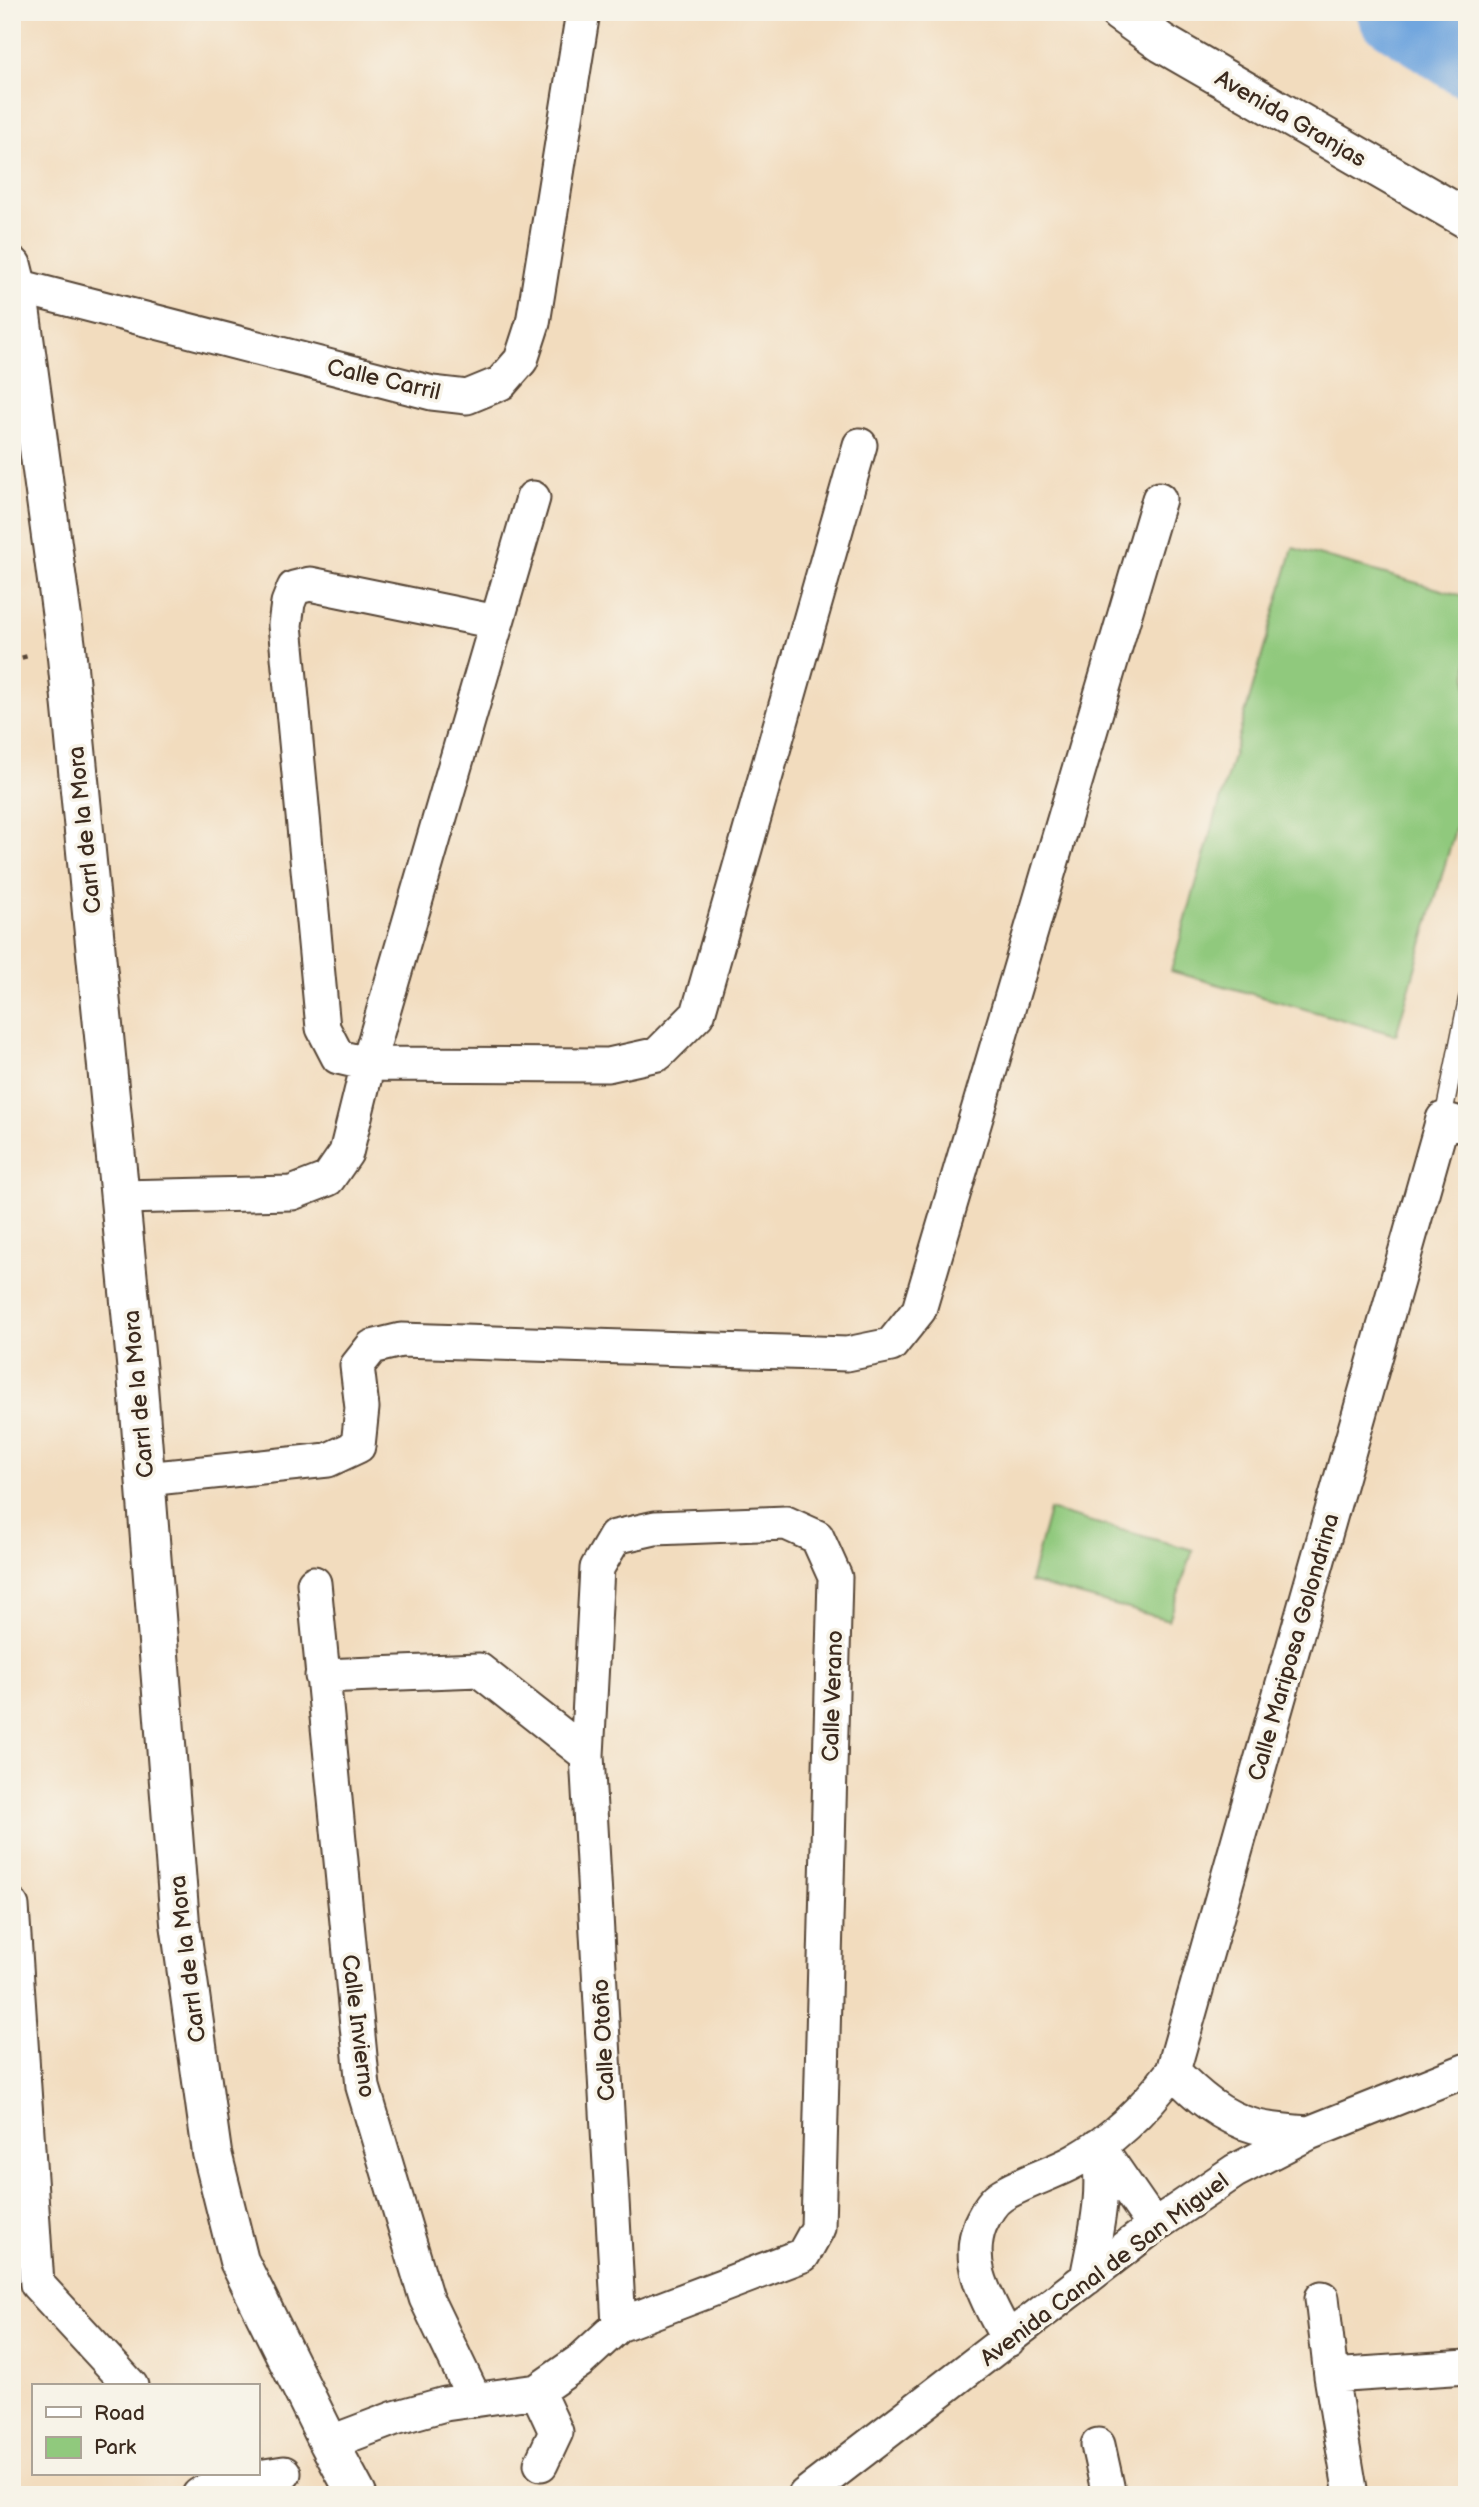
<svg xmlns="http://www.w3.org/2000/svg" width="1479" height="2507" font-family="'Balsamiq Sans',sans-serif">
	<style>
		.park { fill: #90c97d; stroke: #667a4e; stroke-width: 2 }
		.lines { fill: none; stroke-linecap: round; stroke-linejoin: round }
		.river { stroke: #71a6de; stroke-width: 72 }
		.service-casing { stroke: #564536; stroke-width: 19 }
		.minor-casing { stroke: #564536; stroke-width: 37 }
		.tertiary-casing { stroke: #564536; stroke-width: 42 }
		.path { stroke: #564536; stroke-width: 4.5; stroke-dasharray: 5 5; stroke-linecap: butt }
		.service { stroke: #fff; stroke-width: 16 }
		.minor { stroke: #fff; stroke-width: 33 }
		.tertiary { stroke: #fff; stroke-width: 38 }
		.labels { text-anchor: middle; stroke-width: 7; stroke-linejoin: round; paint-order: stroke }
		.street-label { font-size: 23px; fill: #3b2a1e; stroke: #f7f3e8 }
	</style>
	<rect width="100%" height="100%" fill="#f7f3e8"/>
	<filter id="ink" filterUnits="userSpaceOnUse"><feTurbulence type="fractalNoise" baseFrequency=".0143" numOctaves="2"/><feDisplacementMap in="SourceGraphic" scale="14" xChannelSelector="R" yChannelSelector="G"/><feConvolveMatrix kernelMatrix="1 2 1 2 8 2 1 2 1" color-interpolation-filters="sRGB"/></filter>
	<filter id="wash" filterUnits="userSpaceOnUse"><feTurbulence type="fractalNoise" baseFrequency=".00686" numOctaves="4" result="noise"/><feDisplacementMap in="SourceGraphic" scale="28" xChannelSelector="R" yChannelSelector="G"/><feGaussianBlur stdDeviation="1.57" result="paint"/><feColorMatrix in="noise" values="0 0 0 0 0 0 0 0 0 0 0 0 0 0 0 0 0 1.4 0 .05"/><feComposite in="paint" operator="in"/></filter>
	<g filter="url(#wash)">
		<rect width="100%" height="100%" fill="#f2dcbe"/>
		<path class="park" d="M1293 548 1467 597V788L1396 1035 1171 971Z
			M1049 1510 1193 1550 1169 1620 1030 1582Z"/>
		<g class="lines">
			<path class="river" d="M1393 12 1467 61"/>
		</g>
	</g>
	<g filter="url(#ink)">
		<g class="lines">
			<defs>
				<path id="service" d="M1443 1119 1467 999"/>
				<path id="minor" d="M12 287 17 286 432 393 467 397 501 383 521 360 533 323 583 12
					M496 622 310 584 294 588 288 603 285 625 323 1028 338 1057 368 1064 608 1065 658 1054 698 1014 860 445
					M120 1197 292 1193 328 1179 346 1153 368 1064 533 498
					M146 1479 328 1460 358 1446 362 1408 357 1366 372 1347 401 1340 847 1354 891 1345 919 1310 1159 499
					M314 1583 363 2087 426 2298 475 2400
					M322 1676 479 1670 587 1755
					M12 1906 37 2284 131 2386
					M1173 2071C1196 2095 1221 2117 1254 2126 1271 2131 1291 2131 1309 2133
					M1100 2148 1154 2226
					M1087 2278C1096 2231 1106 2195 1098 2146
					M1322 2298 1331 2376 1351 2495
					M1008 2340C990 2303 964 2267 980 2225 985 2214 992 2201 1002 2195 1025 2181 1052 2174 1075 2161 1115 2139 1146 2107 1173 2071L1443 1119 1467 1126
					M1331 2376 1467 2367
					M537 2391 556 2432 541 2464
					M329 2443 395 2418 445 2404 537 2391 580 2361 619 2325 803 2255 818 2228 835 1577 817 1537 786 1523 655 1528 615 1537 597 1568 587 1755 619 2325
					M1098 2445 1109 2495
					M199 2495 219 2483 284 2473
					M805 2495 1154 2226 1235 2171 1309 2133 1467 2070"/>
				<path id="tertiary" d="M1119 12 1162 43 1467 219
					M12 266 17 286 66 647 137 1373 180 1923 212 2153 239 2261 329 2443 357 2495"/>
			</defs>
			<use href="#service" class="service-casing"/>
			<use href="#minor" class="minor-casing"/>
			<use href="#tertiary" class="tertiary-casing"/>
			<path class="path" d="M12 660 28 656"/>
			<use href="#service" class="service"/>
			<use href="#minor" class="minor"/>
			<use href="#tertiary" class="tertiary"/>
		</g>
	</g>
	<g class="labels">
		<g class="street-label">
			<text transform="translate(1291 118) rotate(30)" y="8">Avenida Granjas</text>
			<text transform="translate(384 379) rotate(13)" y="8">Calle Carril</text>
			<text transform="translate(84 830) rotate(-96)" y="8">Carrl de la Mora</text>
			<text transform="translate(138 1394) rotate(-95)" y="8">Carrl de la Mora</text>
			<text transform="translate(1293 1647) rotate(-74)" y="8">Calle Mariposa Golondrina</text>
			<text transform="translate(832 1696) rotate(-88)" y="8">Calle Verano</text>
			<text transform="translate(187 1959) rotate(-97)" y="8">Carrl de la Mora</text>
			<text transform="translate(359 2026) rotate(83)" y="8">Calle Invierno</text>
			<text transform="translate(603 2040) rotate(-93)" y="8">Calle Otoño</text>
			<text transform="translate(1104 2269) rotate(-37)" y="8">Avenida Canal de San Miguel</text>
		</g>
	</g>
	<rect width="1479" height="2507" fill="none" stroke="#f7f3e8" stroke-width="42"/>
	<rect x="32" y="2384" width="228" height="91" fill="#f7f3e8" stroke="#aca397" stroke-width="2"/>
	<rect x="46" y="2407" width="35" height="10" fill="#ffffff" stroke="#aca397" stroke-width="2"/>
	<text x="94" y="2420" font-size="21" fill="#3b2a1e">Road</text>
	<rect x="46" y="2437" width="35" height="21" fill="#90c97d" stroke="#aca397" stroke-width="2"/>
	<text x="94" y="2454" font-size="21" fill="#3b2a1e">Park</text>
</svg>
